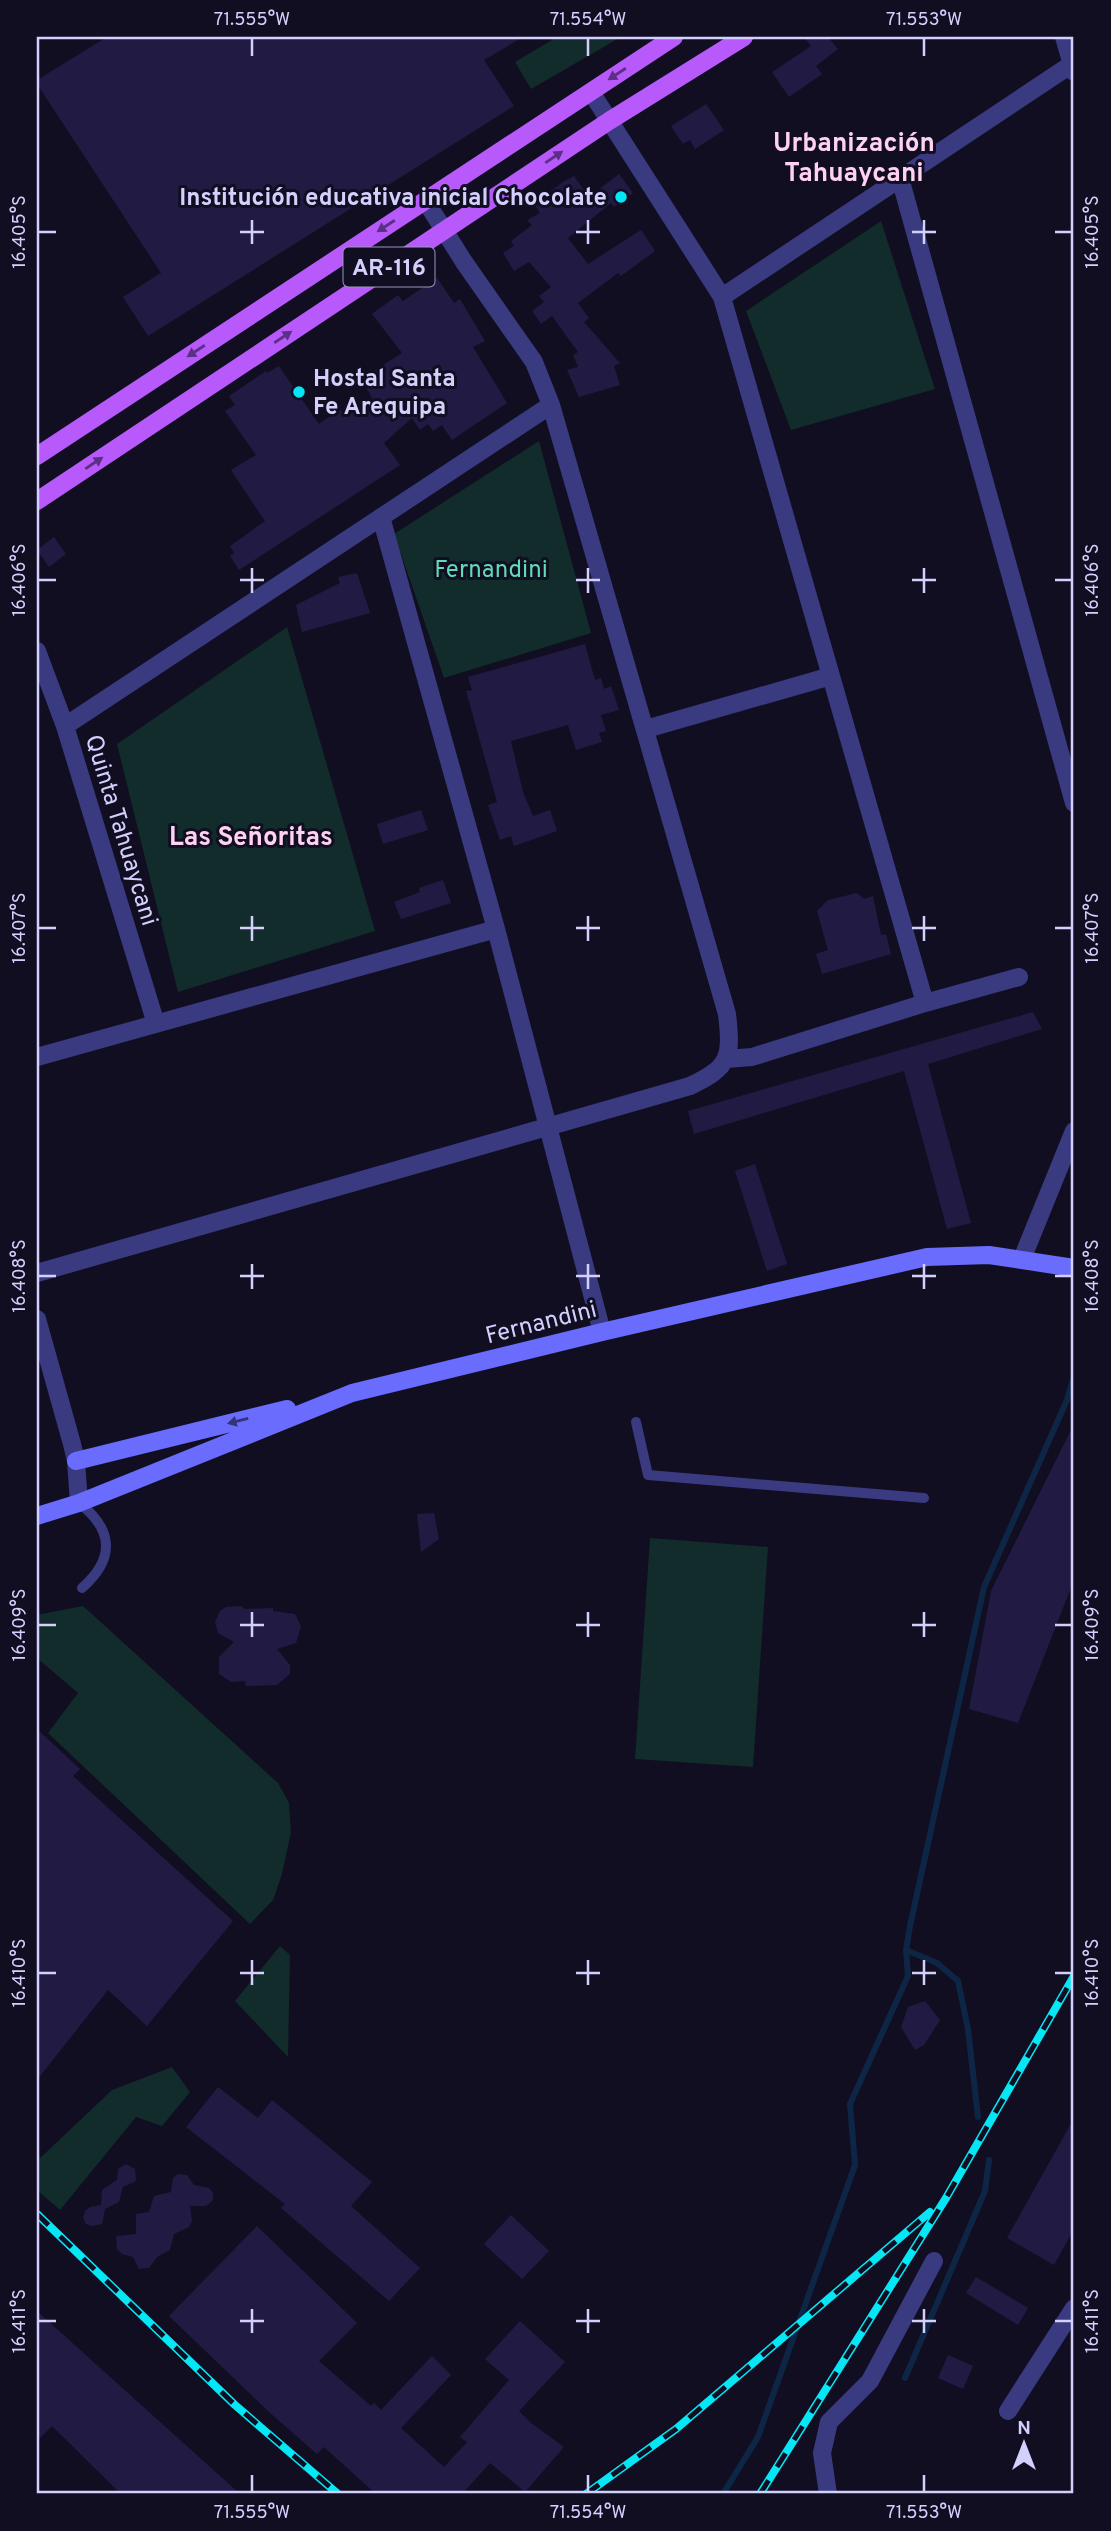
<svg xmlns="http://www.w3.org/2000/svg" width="1111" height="2531" font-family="Overpass,sans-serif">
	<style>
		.green { fill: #112c2a }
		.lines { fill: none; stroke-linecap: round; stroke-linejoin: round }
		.stream { stroke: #0e2646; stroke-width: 6 }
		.building { fill: #211b43 }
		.lane { stroke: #3a3a80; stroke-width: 10 }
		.street { stroke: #3a3a80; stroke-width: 18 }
		.secondary { stroke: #696cfc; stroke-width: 18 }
		.primary { stroke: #b85afb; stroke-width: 18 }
		.rail-casing { stroke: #05e7f5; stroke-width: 8 }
		.rail { stroke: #110e22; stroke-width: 5; stroke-dasharray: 16; stroke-linecap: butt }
		.oneway { fill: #5c3084 }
		.oneway2 { fill: #343479 }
		.ticks { fill: none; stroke: #d3d0fe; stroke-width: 2.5 }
		.poi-dot { fill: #05e7f5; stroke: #110e22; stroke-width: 2.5 }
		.labels { text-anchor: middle; stroke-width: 6; stroke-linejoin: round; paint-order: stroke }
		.shield { fill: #110e22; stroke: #9996bc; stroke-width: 2 }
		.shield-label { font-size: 23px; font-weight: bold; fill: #d3d0fe }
		.poi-label { font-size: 24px; font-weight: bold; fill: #d3d0fe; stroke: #110e22; text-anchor: end }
		.park-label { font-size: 24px; fill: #5edcb7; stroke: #110e22 }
		.street-label { font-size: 24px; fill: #d3d0fe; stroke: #110e22 }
		.neighbourhood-label { font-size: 26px; font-weight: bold; fill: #fed2f0; stroke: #110e22 }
		.neatline { fill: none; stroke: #d3d0fe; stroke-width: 2.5 }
		.ticks-label { font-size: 18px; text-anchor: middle; fill: #d3d0fe }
	</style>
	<rect width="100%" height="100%" fill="#110e22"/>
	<path class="green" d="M557 37H621L531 89 515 62Z
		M881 221 935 389 791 430 746 311Z
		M539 441 591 633 444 678 394 534Z
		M287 627 375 931 178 992 117 744Z
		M650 1538 768 1547 753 1767 635 1759Z
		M83 1606 278 1783 289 1803 291 1832 282 1874 273 1900 250 1924 48 1733 78 1693 37 1658V1615Z
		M280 1946 290 1955 288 2057 235 2001Z
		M172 2067 190 2092 162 2126 136 2117 60 2210 37 2190V2161L112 2090Z"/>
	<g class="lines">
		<path class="stream" d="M906 1950 937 1963 958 1981 968 2029 978 2117
			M905 2378 985 2191 989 2160
			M723 2494 758 2437 855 2165 850 2104 908 1976 906 1950 910 1926 984 1587 1067 1400 1074 1376"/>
	</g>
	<path class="building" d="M107 37H523L484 60 514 106 148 336 123 297 161 273 37 84V80Z
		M804 37H828L838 49 816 66 822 74 789 97 772 72 811 46Z
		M706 104 724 130 695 149 690 140 683 144 671 126Z
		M619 174 633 193 614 207 611 203 568 238 588 264 641 230 655 251 621 276 618 273 578 303 589 318 584 322 620 363 614 366 620 385 579 397 567 370 578 367 573 355 578 352 552 316 541 324 532 311 544 302 539 296 551 287 529 262 514 271 503 253 514 246 511 241 532 225 527 220 540 213 534 204 563 182 574 176 589 197Z
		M437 278 454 303 460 299 485 341 473 347 507 403 452 440 442 425 433 431 428 424 420 430 412 418 384 443 400 465 239 570 230 556 234 553 230 546 265 521 231 470 256 455 225 411 235 405 229 396 266 371 267 373 279 366 319 424 340 409 346 417 372 398 361 379 402 353 372 314 398 295 403 301Z
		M54 537 66 554 49 567 37 550Z
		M357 573 370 613 302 632 296 605 340 583 338 577Z
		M585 644 595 680 601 678 604 689 611 686 619 710 601 715 606 731 599 733 602 742 576 750 568 725 511 741 523 792 533 816 550 810 557 831 514 846 511 836 500 840 488 805 497 802 466 691 472 690 468 677Z
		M421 810 428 830 383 844 377 824Z
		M443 880 451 903 401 919 394 902 420 892 419 888Z
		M857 893 864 899 873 896 881 935 886 934 891 954 822 974 816 954 828 950 817 911 828 900Z
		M1033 1012 1042 1029 928 1064 971 1223 947 1229 904 1071 694 1134 688 1111Z
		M755 1164 787 1264 767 1271 735 1171Z
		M1074 1424V1580L1018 1723 969 1709 991 1591Z
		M434 1513 439 1539 421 1552 417 1514Z
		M241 1606 245 1609 273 1608V1611L295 1614 301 1626 296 1643 277 1649 290 1665V1674L277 1685 246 1686 245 1681 231 1682 219 1674V1657L234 1642 218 1633 215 1622 220 1611 226 1607Z
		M37 1729 80 1769 73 1776 233 1921 147 2026 108 1990 37 2080Z
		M925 2001 940 2020 924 2045 915 2050 901 2027 908 2007Z
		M218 2087 258 2118 272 2100 372 2182 351 2206 420 2268 389 2301 281 2208 285 2204 186 2127Z
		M1074 2118V2229L1054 2265 1007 2238Z
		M126 2164 135 2169 136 2181 123 2187 119 2202 105 2209 102 2224 92 2226 86 2224 83 2218 85 2211 90 2207 101 2205 102 2190 117 2180 118 2169Z
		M178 2174 187 2175 194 2185 209 2188 213 2193V2200L206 2206H190L192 2221 189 2227 174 2234 170 2250 157 2257 149 2268 139 2269 133 2257 122 2254 117 2249 116 2236 136 2234V2214L149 2212 154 2196 171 2192 173 2178Z
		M511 2215 549 2251 522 2279 484 2244Z
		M257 2226 357 2323 319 2361 371 2406 374 2403 381 2410 432 2356 451 2375 401 2428 444 2467 467 2442 460 2437 509 2380 485 2359 520 2321 565 2362 519 2411 531 2423 564 2447 525 2492 490 2463 462 2494H376L324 2447 317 2454 269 2412 169 2316Z
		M976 2277 1028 2308 1018 2325 966 2293Z
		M37 2311 240 2494H121L52 2426 37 2441Z
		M948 2355 973 2366 963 2389 938 2378Z"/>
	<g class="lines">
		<path class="lane" d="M636 1422 648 1475 924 1498
			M79 1503C114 1530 115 1559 82 1588"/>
		<path class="street" d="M1064 37 1074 72
			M591 92 722 297 925 1003
			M900 178 1074 803
			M722 297 1072 64
			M381 517 496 929 602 1332
			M37 651 65 726 156 1024
			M65 726 551 405
			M646 729 831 676
			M37 1057 496 929
			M727 1059 752 1057 925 1003 1019 977
			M1022 1259 1074 1131
			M37 1273 690 1086C730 1067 732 1057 727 1014L551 405 534 362 464 262 425 200
			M37 1319 72 1444 76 1461 79 1503
			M1008 2411 1074 2308
			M828 2494 822 2453 829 2422 870 2381 934 2261"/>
		<path class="secondary" d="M76 1461 287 1409
			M37 1516 79 1503 352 1393 602 1332 927 1257 989 1255 1074 1268"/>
		<path class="primary" d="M37 456 674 37
			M37 501 609 121 744 37"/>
		<defs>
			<path id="rail" d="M37 2214 235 2405 338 2494
				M586 2494 676 2429 930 2212
				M760 2494 946 2198 1074 1976"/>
		</defs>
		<use href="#rail" class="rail-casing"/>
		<use href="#rail" class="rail"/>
	</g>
	<defs><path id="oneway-solid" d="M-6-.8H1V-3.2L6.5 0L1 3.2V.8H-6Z" transform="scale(1.75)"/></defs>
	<g class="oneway">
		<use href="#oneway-solid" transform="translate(617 74) rotate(147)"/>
		<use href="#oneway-solid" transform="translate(554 157) rotate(-34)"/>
		<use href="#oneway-solid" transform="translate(386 226) rotate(147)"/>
		<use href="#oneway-solid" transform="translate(283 337) rotate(-34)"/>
		<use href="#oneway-solid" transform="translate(196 351) rotate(147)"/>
		<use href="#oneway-solid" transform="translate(94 463) rotate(-34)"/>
	</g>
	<use class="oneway2" href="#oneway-solid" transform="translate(238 1421) rotate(166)"/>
	<path class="ticks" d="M252 38V56M588 38V56M924 38V56M252 220V244M588 220V244M924 220V244M38 232H56M240 232H264M576 232H600M912 232H936M1055 232H1072M252 568V593M588 568V593M924 568V593M38 580H56M240 580H264M576 580H600M912 580H936M1055 580H1072M252 916V941M588 916V941M924 916V941M38 928H56M240 928H264M576 928H600M912 928H936M1055 928H1072M252 1264V1289M588 1264V1289M924 1264V1289M38 1276H56M240 1276H264M576 1276H600M912 1276H936M1055 1276H1072M252 1612V1637M588 1612V1637M924 1612V1637M38 1625H56M240 1625H264M576 1625H600M912 1625H936M1055 1625H1072M252 1960V1985M588 1960V1985M924 1960V1985M38 1973H56M240 1973H264M576 1973H600M912 1973H936M1055 1973H1072M252 2309V2333M588 2309V2333M924 2309V2333M38 2321H56M240 2321H264M576 2321H600M912 2321H936M1055 2321H1072M252 2475V2492M588 2475V2492M924 2475V2492"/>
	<g class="poi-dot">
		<circle cx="621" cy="197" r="7"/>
		<circle cx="299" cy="392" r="7"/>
	</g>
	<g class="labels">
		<rect class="shield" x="343.5" y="247.5" width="91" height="39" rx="5"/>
		<g class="shield-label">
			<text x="389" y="275">AR-116</text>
		</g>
		<g class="poi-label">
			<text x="607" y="205">Institución educativa inicial Chocolate</text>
			<text x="313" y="386" text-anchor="start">Hostal Santa<tspan x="313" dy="28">Fe Arequipa</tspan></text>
		</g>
		<g class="park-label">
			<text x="491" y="577">Fernandini</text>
		</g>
		<g class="street-label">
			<text transform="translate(122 830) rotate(73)" y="8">Quinta Tahuaycani</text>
			<text transform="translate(541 1322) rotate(-14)" y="8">Fernandini</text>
		</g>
		<g class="neighbourhood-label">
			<text x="854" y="151">Urbanización<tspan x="854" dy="30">Tahuaycani</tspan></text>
			<text x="251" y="845">Las Señoritas</text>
		</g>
	</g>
	<rect width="1111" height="2531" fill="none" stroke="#110e22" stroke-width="77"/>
	<g transform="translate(1024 2444)" stroke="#110e22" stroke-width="5" paint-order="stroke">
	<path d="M0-5L12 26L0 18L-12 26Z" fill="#d3d0fe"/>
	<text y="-10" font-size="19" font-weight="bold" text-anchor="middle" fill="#d3d0fe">N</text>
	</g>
	<rect x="38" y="38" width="1034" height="2454" class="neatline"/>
	<g class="ticks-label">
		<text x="252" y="25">71.555°W</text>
		<text x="588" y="25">71.554°W</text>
		<text x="924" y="25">71.553°W</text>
		<text transform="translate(19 232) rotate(-90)" y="6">16.405°S</text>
		<text transform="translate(1092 232) rotate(-90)" y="6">16.405°S</text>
		<text transform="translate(19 580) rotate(-90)" y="6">16.406°S</text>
		<text transform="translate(1092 580) rotate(-90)" y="6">16.406°S</text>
		<text transform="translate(19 928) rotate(-90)" y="6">16.407°S</text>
		<text transform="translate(1092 928) rotate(-90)" y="6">16.407°S</text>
		<text transform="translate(19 1276) rotate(-90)" y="6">16.408°S</text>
		<text transform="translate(1092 1276) rotate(-90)" y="6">16.408°S</text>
		<text transform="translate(19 1625) rotate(-90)" y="6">16.409°S</text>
		<text transform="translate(1092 1625) rotate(-90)" y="6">16.409°S</text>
		<text transform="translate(19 1973) rotate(-90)" y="6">16.410°S</text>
		<text transform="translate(1092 1973) rotate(-90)" y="6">16.410°S</text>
		<text transform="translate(19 2321) rotate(-90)" y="6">16.411°S</text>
		<text transform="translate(1092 2321) rotate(-90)" y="6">16.411°S</text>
		<text x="252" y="2518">71.555°W</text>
		<text x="588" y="2518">71.554°W</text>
		<text x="924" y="2518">71.553°W</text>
	</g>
</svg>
